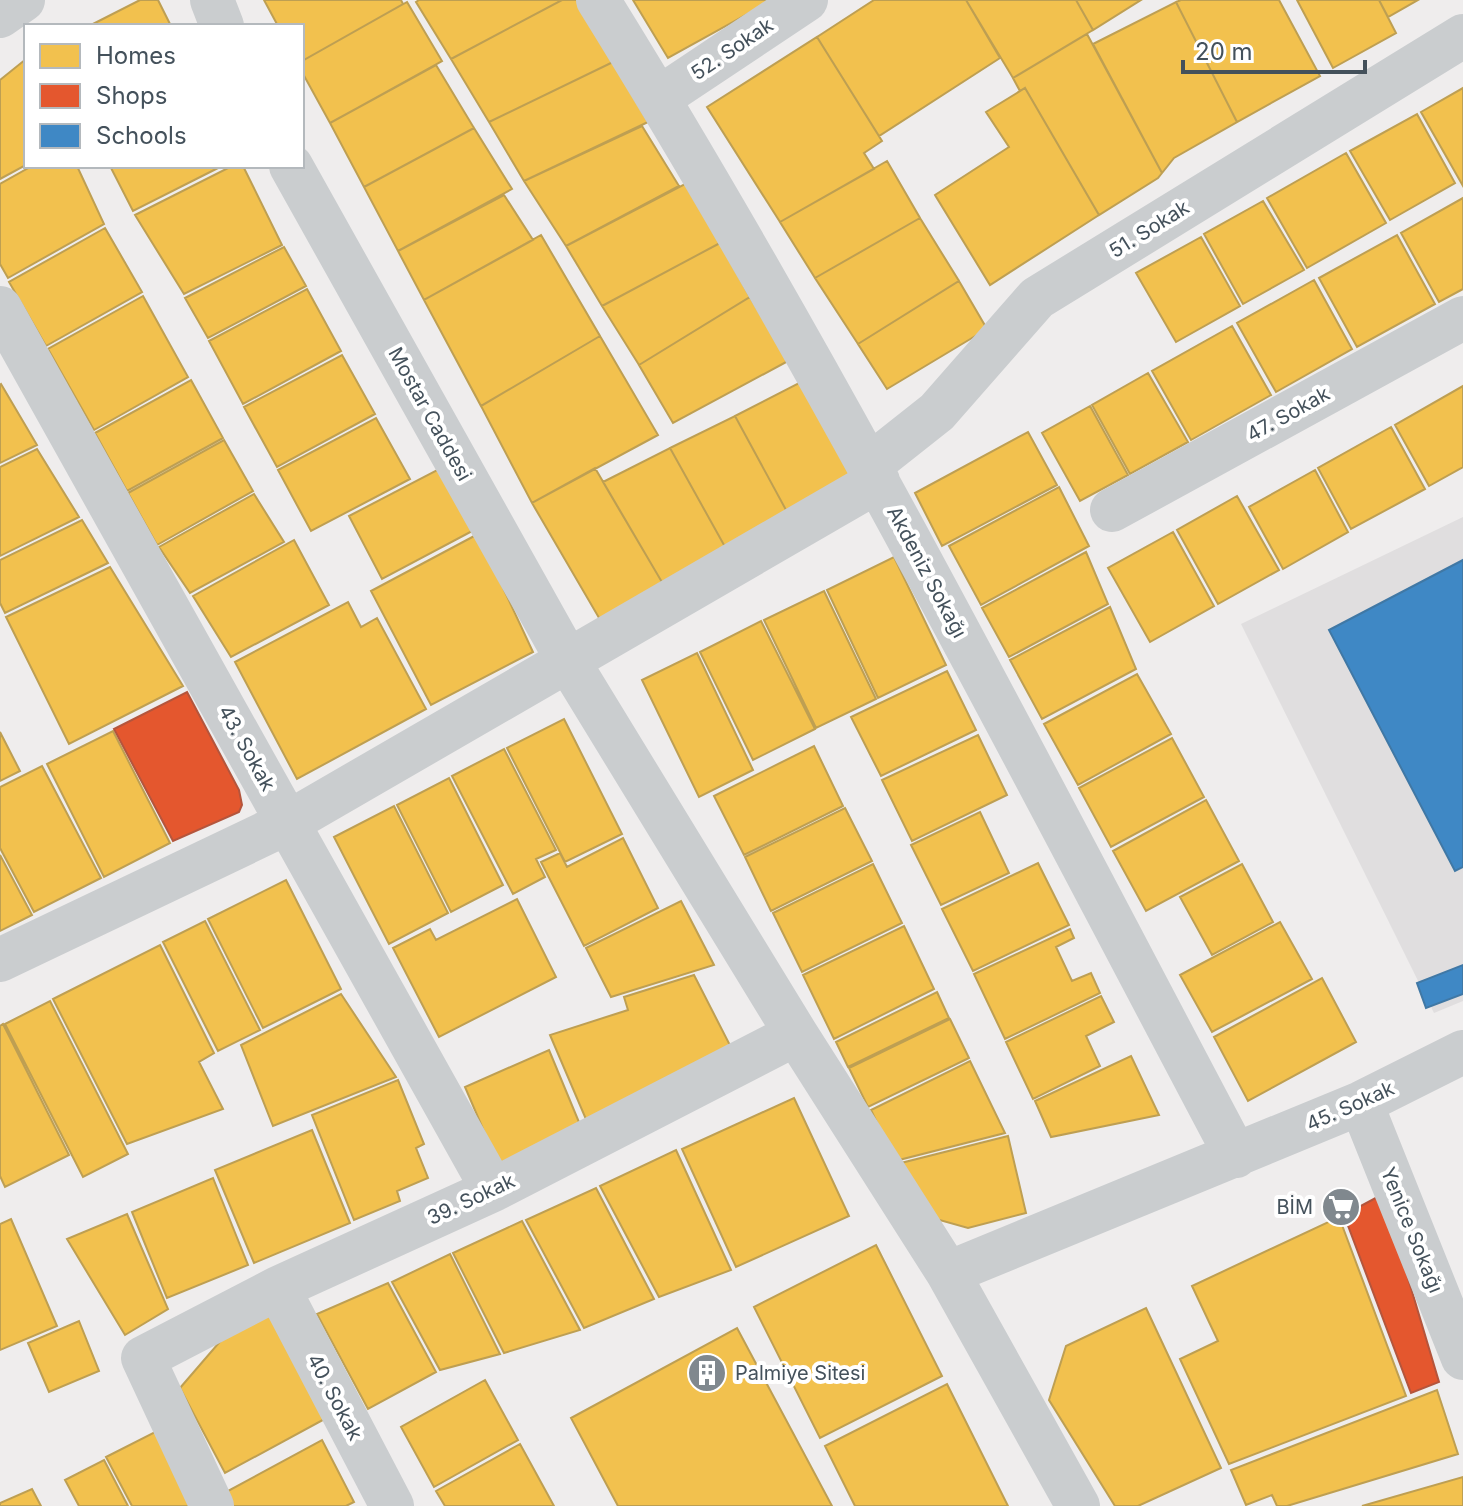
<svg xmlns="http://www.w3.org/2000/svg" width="1463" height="1506" font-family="Inter,sans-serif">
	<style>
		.education { fill: #e0dedf }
		.homes { fill: #f2c14e; stroke: #be9f52; stroke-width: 2 }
		.shops { fill: #e4572e; stroke: #b4553c; stroke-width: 2 }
		.schools { fill: #3f88c5; stroke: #4078a5; stroke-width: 2 }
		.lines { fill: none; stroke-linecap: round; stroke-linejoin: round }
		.minor { stroke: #cacdcf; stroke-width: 44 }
		.labels { text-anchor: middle; stroke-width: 8; stroke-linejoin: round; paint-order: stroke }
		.street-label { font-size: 20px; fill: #44515b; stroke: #fff }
		.poi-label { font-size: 20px; fill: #44515b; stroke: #fff; text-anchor: end }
	</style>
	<rect width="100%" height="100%" fill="#efeded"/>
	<path class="education" d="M1463 517V1001L1434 1013 1241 624Z"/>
	<path class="homes" d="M140 0H158L171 26H89Z
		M264 0H401L403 4 302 61V26H278Z
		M419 0H562L451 59 416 2Z
		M562 0H577L613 62 489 122 451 59Z
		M633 0H773L668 58Z
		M874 0H966L1000 58 879 136 817 37Z
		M966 0H1076L1093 30 1013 78Z
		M1076 0H1141L1093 30Z
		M1181 0H1279L1320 76 1237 122 1176 2Z
		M1297 0H1379L1396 33 1333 68Z
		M1379 0H1418L1388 17Z
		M407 2 442 61 330 123 302 72V61Z
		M1176 2 1237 122 1174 158 1162 173 1093 44Z
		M1087 34 1162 173 1158 178 1099 215 1025 88 1020 91 1013 78Z
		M817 37 882 141 864 153 874 169 780 222 707 107Z
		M26 59V165L0 179V80Z
		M613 62 648 122 524 181 489 122Z
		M436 65 474 128 364 187 330 123Z
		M1025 88 1099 215 990 285 935 195 1009 147 986 112Z
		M1463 88V186L1421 112Z
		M1417 114 1455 183 1390 220 1350 151Z
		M642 126 679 186 566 246 524 181Z
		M474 128 512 189 398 251 364 187Z
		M1346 153 1386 223 1307 268 1267 198Z
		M887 161 920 218 815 278 780 222Z
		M32 166H77L104 224 8 278 0 264V184Z
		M110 166H222L133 211Z
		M232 166H243L282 245 184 294 135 215Z
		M685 184 720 243 602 306 566 246Z
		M504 195 533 240 424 300 398 251Z
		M1463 198V289L1439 302 1401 233Z
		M1263 201 1304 270 1243 304 1204 234Z
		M920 218 959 281 858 344 815 278Z
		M105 228 142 292 46 346 9 282Z
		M541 235 600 336 481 406 424 300Z
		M1397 235 1435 304 1357 347 1319 278Z
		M1201 237 1240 306 1176 342 1136 273Z
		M720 243 750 297 639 365 602 306Z
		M284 247 306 286 208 338 185 298Z
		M1314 280 1352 349 1276 392 1237 323Z
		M959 281 987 329 887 389 858 344Z
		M307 289 341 351 243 404 209 341Z
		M143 296 188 377 94 430 48 349Z
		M750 297 788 361 673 423 639 365Z
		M1232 326 1271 395 1191 440 1152 371Z
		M600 336 658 435 532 503 481 406Z
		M342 355 375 414 277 467 244 407Z
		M1148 373 1188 442 1130 474 1092 405Z
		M191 380 223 438 127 491 95 433Z
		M801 382 858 485 792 521 735 416Z
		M1 384 37 445 0 463V385Z
		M1463 386V467L1429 486 1395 425Z
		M1090 406 1128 475 1080 501 1042 433Z
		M735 416 792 521 729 554 670 448Z
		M376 418 410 479 311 531 278 470Z
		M1391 427 1425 489 1351 529 1318 468Z
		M1028 432 1057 485 942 546 915 493Z
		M224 440 253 491 157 545 128 493Z
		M670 448 729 554 666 589 603 482Z
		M37 449 79 517 0 556V467Z
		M443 467 476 529 382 579 349 516Z
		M595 468 666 589 602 623 532 503Z
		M1315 470 1348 532 1283 569 1249 507Z
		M1059 487 1089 546 981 605 949 546Z
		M254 494 284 542 190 593 159 547Z
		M1237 496 1279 570 1218 604 1177 530Z
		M82 520 108 563 5 613 0 603V560Z
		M1173 532 1214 606 1150 642 1108 568Z
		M478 534 533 652 431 705 371 591Z
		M294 540 329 605 231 657 193 596Z
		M1086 552 1108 604 1009 657 982 608Z
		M894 557 946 665 878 698 827 590Z
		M110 567 183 686 69 744 6 617Z
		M824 591 876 699 816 728 764 620Z
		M348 602 361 627 377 618 426 709 297 779 235 662Z
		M1110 607 1136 669 1042 719 1010 660Z
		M761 621 815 729 753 760 700 652Z
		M697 653 753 770 699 797 642 680Z
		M947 671 976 730 881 776 851 717Z
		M1137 674 1171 734 1078 785 1044 724Z
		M564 719 622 834 565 862 507 748Z
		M113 731 170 843 104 877 47 764Z
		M0 732 20 771 0 781Z
		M978 735 1007 795 912 841 882 780Z
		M1172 738 1204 797 1111 847 1079 788Z
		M814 746 843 806 744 855 714 796Z
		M504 749 556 850 536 859 545 877 513 894 452 776Z
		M42 766 101 878 34 912 0 848V787Z
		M449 778 503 885 451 912 397 805Z
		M1206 800 1239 861 1146 911 1113 851Z
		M394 806 448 913 389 944 334 837Z
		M845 808 872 861 771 911 745 857Z
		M980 812 1009 873 941 905 911 845Z
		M623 838 658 908 584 946 541 862 560 853 567 867Z
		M0 855 32 915 0 931Z
		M1038 863 1069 925 973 971 942 909Z
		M873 864 902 923 802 972 773 913Z
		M1242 864 1273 922 1212 955 1180 897Z
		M286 880 341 989 263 1028 208 919Z
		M517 899 556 977 439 1037 393 948 430 929 436 940Z
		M681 901 714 965 611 997 586 948Z
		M205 921 260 1030 218 1051 163 942Z
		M1280 922 1312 979 1212 1032 1180 975Z
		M904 926 934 989 834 1039 803 975Z
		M1070 929 1074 938 1056 947 1072 981 1091 973 1100 993 1005 1039 974 974Z
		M160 945 214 1053 199 1062 223 1109 127 1144 53 999Z
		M694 975 738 1061 588 1124 550 1035 628 1010 624 997Z
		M1322 978 1356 1042 1248 1101 1214 1037Z
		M937 992 949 1018 848 1067 836 1042Z
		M341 994 396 1077 273 1126 241 1045Z
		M1101 996 1114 1022 1086 1036 1100 1066 1033 1099 1006 1042Z
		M50 1001 128 1154 83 1177 5 1024Z
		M950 1019 969 1058 868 1107 849 1068Z
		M3 1024 69 1155 5 1187 0 1176V1026Z
		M549 1050 581 1127 498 1164 465 1087Z
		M1131 1056 1159 1115 1051 1137 1035 1101Z
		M970 1061 1005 1133 895 1161 871 1110Z
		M398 1080 424 1144 416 1148 428 1178 397 1191 400 1201 354 1220 312 1115Z
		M794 1098 849 1216 736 1267 682 1149Z
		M312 1130 350 1223 254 1263 215 1170Z
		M1008 1136 1026 1213 968 1228 918 1214 897 1164Z
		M676 1150 731 1270 659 1297 600 1186Z
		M213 1178 248 1265 167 1298 132 1212Z
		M596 1188 654 1299 584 1328 526 1220Z
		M127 1214 168 1309 125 1335 67 1239Z
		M1339 1217 1406 1396 1229 1464 1180 1359 1218 1341 1192 1286Z
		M11 1219 57 1326 0 1350V1224Z
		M522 1221 580 1330 504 1353 453 1253Z
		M876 1245 942 1376 820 1438 754 1307Z
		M450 1254 500 1354 440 1370 392 1282Z
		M388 1283 436 1372 368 1409 317 1314Z
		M1146 1308 1221 1468 1138 1506H1115L1049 1400 1066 1346Z
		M275 1309 332 1415 225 1473 180 1388 223 1338Z
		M79 1321 99 1371 49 1392 28 1343Z
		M737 1328 832 1506H618L571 1418Z
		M485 1380 518 1440 434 1487 401 1427Z
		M947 1384 1008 1506H855L825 1446Z
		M1437 1390 1458 1454 1287 1506H1277L1272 1495 1246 1505 1231 1470Z
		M161 1429 202 1506H132L106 1457Z
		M322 1440 354 1502 346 1506H219L215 1498Z
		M520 1444 554 1506H445L436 1491Z
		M104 1460 128 1506H79L65 1480Z
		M1463 1477V1506H1362Z
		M32 1489 41 1506H0V1503Z"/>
	<path class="shops" d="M187 692 239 790 242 805 239 812 173 841 114 729Z
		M1383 1194 1439 1382 1411 1393 1344 1215Z"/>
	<path class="schools" d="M1463 560V867L1455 871 1329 630Z
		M1463 965V994L1426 1008 1417 983Z"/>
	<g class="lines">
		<path class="minor" d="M212 0 222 26
			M598 0C830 374 1030 767 1236 1156
			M0 16 23 0
			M659 98 806 0
			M291 166 568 661 796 1034 948 1273 1078 1506
			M0 308 493 1190
			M870 465 937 412 1037 298 1463 36
			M1112 510 1463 318
			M0 960 289 822 878 481
			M1361 1103 1463 1358
			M948 1273 1361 1103 1463 1052
			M278 1288 392 1506
			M212 1506 143 1358 278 1288 493 1190 796 1034"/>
	</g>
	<defs>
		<symbol id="supermarket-disc" viewBox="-11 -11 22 22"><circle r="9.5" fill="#80888e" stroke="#fff"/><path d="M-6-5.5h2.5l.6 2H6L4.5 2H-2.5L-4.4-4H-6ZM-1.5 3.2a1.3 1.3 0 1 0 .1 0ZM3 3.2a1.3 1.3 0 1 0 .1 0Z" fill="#fff"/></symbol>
		<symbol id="building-disc" viewBox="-11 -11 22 22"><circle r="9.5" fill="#80888e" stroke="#fff"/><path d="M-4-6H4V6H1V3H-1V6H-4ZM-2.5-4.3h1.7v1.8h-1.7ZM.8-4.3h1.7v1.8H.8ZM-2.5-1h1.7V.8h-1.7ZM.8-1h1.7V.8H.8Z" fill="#fff"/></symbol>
	</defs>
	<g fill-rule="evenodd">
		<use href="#supermarket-disc" x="1319" y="1185" width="44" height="44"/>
		<use href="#building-disc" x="685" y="1351" width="44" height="44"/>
	</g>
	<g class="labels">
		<g class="street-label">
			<text transform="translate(732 49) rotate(-34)" y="7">52. Sokak</text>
			<text transform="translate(1149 229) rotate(-32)" y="7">51. Sokak</text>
			<text transform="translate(430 414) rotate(61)" y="7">Mostar Caddesi</text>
			<text transform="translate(1288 414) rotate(-29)" y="7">47. Sokak</text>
			<text transform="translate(927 572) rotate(62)" y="7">Akdeniz Sokağı</text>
			<text transform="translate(247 748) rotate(61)" y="7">43. Sokak</text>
			<text transform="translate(1350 1106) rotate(-24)" y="7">45. Sokak</text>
			<text transform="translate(471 1199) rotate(-25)" y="7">39. Sokak</text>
			<text transform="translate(1412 1230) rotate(68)" y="7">Yenice Sokağı</text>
			<text transform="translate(335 1397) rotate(62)" y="7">40. Sokak</text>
		</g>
		<g class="poi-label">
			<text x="1313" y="1214">BİM</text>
			<text x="735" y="1380" text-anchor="start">Palmiye Sitesi</text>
		</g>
	</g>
	<rect x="24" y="24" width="280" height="144" fill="#ffffff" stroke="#b4b9bd" stroke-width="2"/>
	<rect x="40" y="44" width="40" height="24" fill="#f2c14e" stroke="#b4b9bd" stroke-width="2"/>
	<text x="96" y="64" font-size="24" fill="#44515b">Homes</text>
	<rect x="40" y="84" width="40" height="24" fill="#e4572e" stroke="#b4b9bd" stroke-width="2"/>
	<text x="96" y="104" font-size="24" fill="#44515b">Shops</text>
	<rect x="40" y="124" width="40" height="24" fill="#3f88c5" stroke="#b4b9bd" stroke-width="2"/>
	<text x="96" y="144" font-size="24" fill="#44515b">Schools</text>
	<path d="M1183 60v12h182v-12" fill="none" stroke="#44515b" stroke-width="4"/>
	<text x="1195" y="60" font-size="24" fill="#44515b" stroke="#ffffff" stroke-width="6" paint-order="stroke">20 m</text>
</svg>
